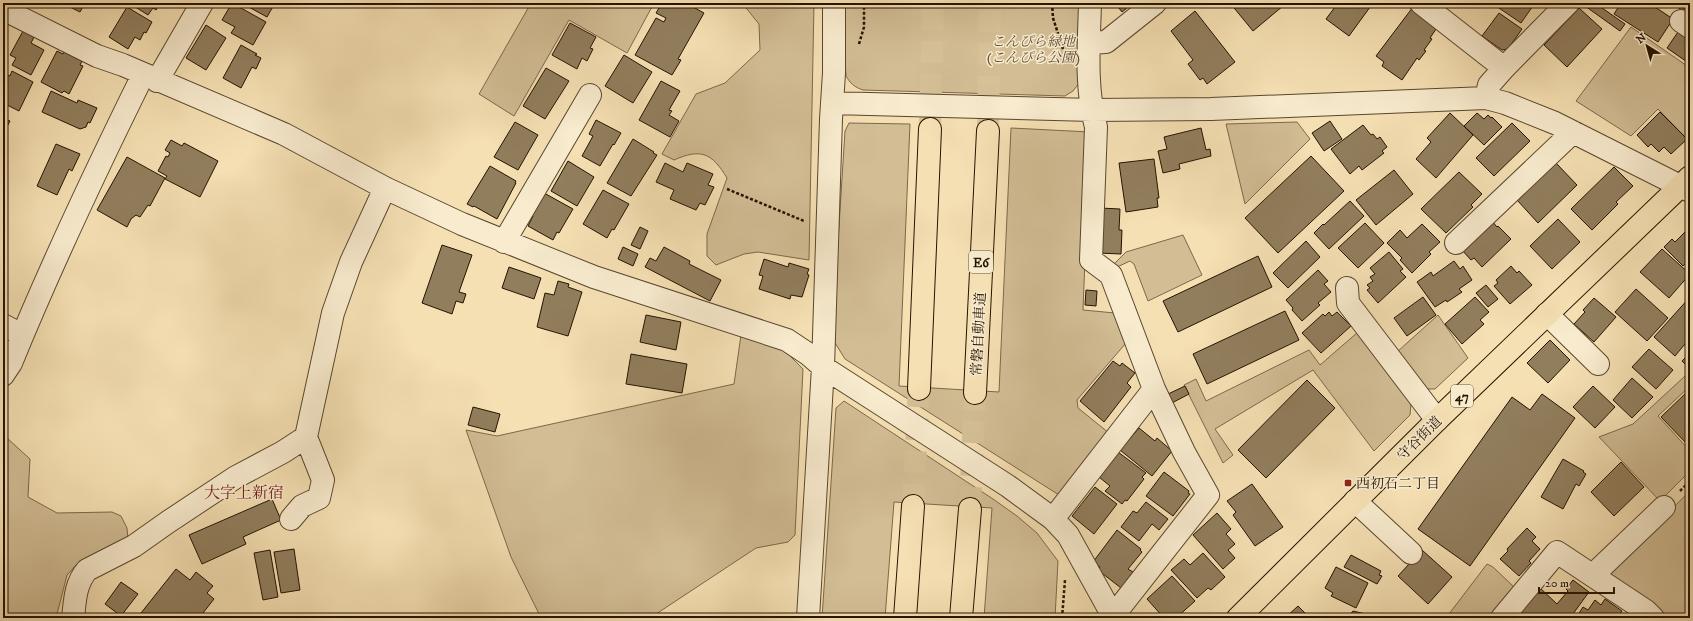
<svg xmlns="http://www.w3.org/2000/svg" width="1693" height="621" font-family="'IM FELL DW Pica','Noto Serif JP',serif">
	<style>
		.green { fill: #d2bd95; stroke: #7c684a }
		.building { fill: #917e5d; stroke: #251300 }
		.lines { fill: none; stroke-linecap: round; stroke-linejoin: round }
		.highway-tunnel { stroke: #d6c198; stroke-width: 22; stroke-dasharray: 22 11; stroke-linecap: butt }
		.minor-casing { stroke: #59462d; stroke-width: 24 }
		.major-casing { stroke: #251300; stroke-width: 24 }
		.highway-casing { stroke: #251300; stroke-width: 24 }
		.path { stroke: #251300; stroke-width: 2.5; stroke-dasharray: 3 2; stroke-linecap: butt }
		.minor { stroke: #f8ebce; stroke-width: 22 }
		.major { stroke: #f5e0b3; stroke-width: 22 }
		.highway { stroke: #f5e0b3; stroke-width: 22 }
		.poi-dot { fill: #8f2418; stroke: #f8ebce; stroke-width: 1.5 }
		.labels { text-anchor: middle; stroke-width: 3; stroke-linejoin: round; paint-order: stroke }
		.shield { fill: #f8ebce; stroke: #64543e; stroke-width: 1 }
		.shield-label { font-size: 13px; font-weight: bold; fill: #251300 }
		.park-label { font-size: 14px; font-style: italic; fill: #624e34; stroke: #f8ebce }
		.street-label { font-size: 14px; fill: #251300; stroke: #f8ebce }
		.poi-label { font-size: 14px; fill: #251300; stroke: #f8ebce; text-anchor: start }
		.quarter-label { font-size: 16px; fill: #7a1f14; stroke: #f8ebce }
	</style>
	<rect width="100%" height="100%" fill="#f5e0b3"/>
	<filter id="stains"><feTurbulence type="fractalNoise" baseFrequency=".005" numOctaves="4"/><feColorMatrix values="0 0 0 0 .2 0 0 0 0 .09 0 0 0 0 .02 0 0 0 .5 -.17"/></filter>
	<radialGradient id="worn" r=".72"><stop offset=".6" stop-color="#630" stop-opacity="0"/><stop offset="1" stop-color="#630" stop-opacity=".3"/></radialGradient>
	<path class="green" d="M531 3H654L627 53 569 20 514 116 479 94Z
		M742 3H814L809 260 758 252 744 254 716 265 707 256V234L727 178C712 153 701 148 674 160L662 154 696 94 725 83 760 50 759 24Z
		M846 3H1084L1080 82 1073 91 1065 96 863 90C854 87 850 83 846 76L843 26Z
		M1631 27 1690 68V142L1658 109 1631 136 1576 101Z
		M1297 122 1310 139 1245 204 1226 124Z
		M849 123 910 124 899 386 999 392 1011 128 1090 132 1083 310 1115 313 1126 343 1077 400 1078 408 1109 433 1059 495 845 359 832 338 845 131Z
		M1183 235 1202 275 1148 301 1134 264 1130 261 1115 268 1113 265 1126 252Z
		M1438 315 1468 358 1435 389H1424L1397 352Z
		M1358 332 1411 403 1410 415 1374 451 1313 370 1215 429 1233 455 1223 463 1184 385 1196 379 1206 401 1309 350 1320 365Z
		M741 335 783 349 803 369 795 535 788 542 756 548 650 618H541L511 557 466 430 497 436 734 384Z
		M1685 376 1690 381V386L1658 416 1690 451V471L1660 501 1599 437 1633 424Z
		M844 401 993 499 1017 516 1037 533 1058 561 1055 618H984L992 508 894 502 885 618H822L836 408Z
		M3 432 7 438 30 459 28 497 57 513 112 512 121 516 127 528 128 539 77 564 67 575 56 618H3Z
		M1690 491V618H1663L1604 575Z
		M1487 564 1493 567 1515 588 1488 618H1449V614Z"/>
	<path class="building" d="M62 3H85L80 12Z
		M129 3H160L156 10 153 8 148 15Z
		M232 3 266 22 253 45 231 33 235 27 222 20Z
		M246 3H275L267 17 245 5Z
		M662 3H686L704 13 678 59 681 60 672 75 635 55 656 18 664 22 666 18 656 13Z
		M1115 3H1133L1122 12Z
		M1230 3H1281L1283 6 1253 31Z
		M1338 3H1373L1349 36 1326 19Z
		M1498 3H1535L1521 23 1496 6Z
		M1588 3H1595L1625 24 1620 31 1585 6Z
		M1621 3H1649L1673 19 1658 42 1614 14Z
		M1674 3H1690L1682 11Z
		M127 7 152 22 146 33 144 32 140 40 135 37 128 49 109 37Z
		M1413 7 1438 26 1430 38 1432 39 1424 50 1426 51 1419 60 1417 58 1402 80 1382 66 1384 62 1376 56Z
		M1579 8 1602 29 1567 67 1544 45Z
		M1195 11 1235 62 1207 84 1203 78 1200 80 1188 64 1193 60 1171 31Z
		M1499 13 1522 29 1508 49 1502 50 1482 36Z
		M570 23 596 37 590 48 593 49 587 61 582 58 577 69 552 55Z
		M206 25 226 38 206 70 186 58Z
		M23 31 34 37 31 43 44 50 31 75 12 65 16 58 10 55Z
		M1678 32 1690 41V64L1667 48Z
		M241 45 257 54 255 55 261 58 256 69 252 67 241 88 223 78Z
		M57 51 63 54 64 52 82 61 80 65 83 66 69 94 64 91 62 93 41 82Z
		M624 55 652 72 633 103 605 86Z
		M546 68 569 81 545 119 523 106Z
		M12 71 33 82 19 111 3 103V75L4 73 10 76Z
		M661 81 680 91 669 110 672 111 669 115 679 121 670 137 639 120Z
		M51 91 77 103 78 100 97 108 90 123 88 122 86 127 80 129 42 112Z
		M1660 112 1687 139 1671 154 1664 147 1659 152 1651 144 1648 147 1637 135Z
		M1450 113 1473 135 1436 178 1416 159 1431 142 1427 138Z
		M1477 113 1484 119 1488 115 1491 118 1492 117 1502 127 1484 145 1464 126Z
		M3 118 10 121 3 134Z
		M596 120 621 133 614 145 613 144 600 166 582 156 593 136 589 134Z
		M1330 121 1342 139 1324 151 1312 133Z
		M515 122 538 135 518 170 494 157Z
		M1512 123 1530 141 1494 176 1476 158Z
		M1363 125 1371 135 1373 134 1377 139 1380 137 1387 147 1382 151 1384 153 1362 170 1359 166 1350 174 1331 149Z
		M1201 128 1206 150 1210 149 1211 156 1179 164 1180 169 1163 173 1158 151 1167 149 1164 137Z
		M633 139 654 152 653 153 657 155 631 196 607 183Z
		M171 140 182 146 184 143 218 161 200 197 165 179 167 176 158 171 166 156 168 157 170 153 165 150Z
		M56 144 80 154 72 171 69 169 57 195 37 186Z
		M1311 156 1344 191 1278 253 1245 218Z
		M127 157 165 178 150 206 148 205 140 217 136 215 131 219 127 227 97 210Z
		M1154 159 1159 198H1157L1158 207 1126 212 1119 163Z
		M568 161 594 177 577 206 551 191Z
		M665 163 683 172 687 163 713 174 708 185 714 187 705 205 700 203 696 210 670 199 674 190 656 182Z
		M1556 163 1577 185 1538 223 1517 200Z
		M490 166 516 181 515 183H516L497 219 474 206 473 207 467 204Z
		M1614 167 1633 186 1616 202 1618 204 1592 230 1571 209Z
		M1394 170 1413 194 1376 225 1356 200Z
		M1459 172 1482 194 1471 205 1473 207 1446 233 1421 209Z
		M603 190 629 204 614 230 612 229 607 238 583 224Z
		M544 193 573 209 559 233 557 232 553 240 528 226 533 216H531Z
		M1350 201 1364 216 1329 249 1314 233 1323 224 1324 225Z
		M1100 208 1120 209 1119 230H1122L1121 254 1098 253Z
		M1558 219 1580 242 1552 269 1530 246Z
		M1492 221 1497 227 1498 226 1511 239 1482 267 1474 258 1471 260 1462 250Z
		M1365 223 1384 243 1358 268 1338 248Z
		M1422 224 1440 242 1429 252 1431 254 1412 273 1400 260 1402 258 1387 243 1400 230 1407 238Z
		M640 227 648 231 640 249 631 245Z
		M1690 227V269L1685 264 1683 266 1664 247 1672 239 1675 242Z
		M1306 241 1320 257 1288 288 1273 273Z
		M442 245 472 255 459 292 466 294 463 303 456 301 452 314 422 303Z
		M623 247 638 254 633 266 618 259Z
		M664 247 690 261 689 264 721 280 710 301 645 267 650 258 656 261Z
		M1662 249 1690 274 1669 298 1640 272Z
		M1389 252 1403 269 1400 271 1406 277 1378 303 1367 290 1370 288 1367 285 1373 281 1370 277 1375 274 1370 268Z
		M1258 256 1272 287 1178 332 1163 301Z
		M764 259 788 267 789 263 809 269 807 274 809 275 802 297 791 295 790 299 759 289 763 276 759 275Z
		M1454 261 1460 269 1463 266 1472 280 1459 289 1462 292 1447 302 1446 300 1435 307 1417 282 1431 272 1433 276Z
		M1511 266 1517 273 1519 271 1532 285 1510 304 1494 286 1498 283 1496 280Z
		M509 267 541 278 534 299 502 288Z
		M1318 270 1328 281 1324 284 1331 292 1318 303 1320 305 1302 321 1292 310 1293 308 1286 300Z
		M558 281 569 284 568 287 582 292 568 336 537 327 545 293 554 295Z
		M1486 285 1498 299 1488 307 1476 293Z
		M1636 289 1668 318 1647 341 1615 312Z
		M1086 290 1097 291 1096 306 1085 305Z
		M1423 297 1436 315 1407 336 1394 318Z
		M1475 297 1489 312 1480 320 1484 324 1462 344 1445 324Z
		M1690 297V338L1675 356 1654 337Z
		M1594 298 1616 317 1594 342 1574 324 1585 312 1583 310Z
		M1285 311 1299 340 1207 384 1193 354Z
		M1329 312 1332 316 1337 312 1351 326 1321 353 1302 333 1323 314 1325 316Z
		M646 315 681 322 676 350 640 342Z
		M1550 340 1570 360 1548 383 1527 363Z
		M1649 349 1673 370 1656 389 1632 367Z
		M1690 353V369L1682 361Z
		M631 354 687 364 682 393 626 384Z
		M1113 361 1120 366 1122 363 1135 373 1127 383 1131 387 1104 422 1080 401Z
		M1632 378 1653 397 1632 418 1613 400Z
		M1307 380 1335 408 1266 478 1238 450Z
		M1185 386 1189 394 1170 404 1166 395Z
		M1593 386 1615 407 1595 428 1573 407Z
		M1688 391 1690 393V436L1685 442 1661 417Z
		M1542 394 1575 418 1470 566 1418 529 1512 397 1530 410Z
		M473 407 500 414 495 432 468 425Z
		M1139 428 1155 441 1157 438 1172 451 1152 476 1120 450Z
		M1118 452 1146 473 1142 477 1144 479 1127 501 1125 500 1122 504 1105 491 1110 486 1099 477Z
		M1563 459 1584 471 1583 472 1586 474 1579 486 1576 484 1563 509 1541 497Z
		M1621 462 1644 487 1614 516 1591 492Z
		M1164 472 1189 491 1188 493 1190 494 1173 516 1146 496Z
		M1252 484 1283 527 1255 546 1233 515 1236 512 1227 501Z
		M1095 487 1117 504 1094 534 1072 516Z
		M272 499 281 520 243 537 246 544 202 564 189 535Z
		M1146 502 1168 519 1159 530 1152 524 1139 541 1121 527 1133 511 1137 513Z
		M1217 513 1231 529 1226 534 1235 544 1228 550 1235 558 1223 569 1193 535Z
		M1527 528 1536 537 1532 541 1540 549 1529 561 1531 563 1519 576 1500 559 1508 551 1507 549Z
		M1117 530 1141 549 1140 550 1142 552 1128 569 1133 572 1121 588 1098 570 1100 567 1093 562Z
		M294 549 300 590 281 593 274 552Z
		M270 550 278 597 263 600 254 553Z
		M1422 550 1452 577 1428 604 1398 576Z
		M1203 553 1225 577 1211 590 1208 588 1197 598 1171 570 1184 559 1190 565Z
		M1351 555 1381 571 1379 575 1382 576 1377 584 1344 567Z
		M1336 567 1368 583 1356 608 1331 596 1333 593 1325 588Z
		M176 569 190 580 196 572 213 586 207 593 214 599 199 618 193 617 192 618H137Z
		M1172 576 1195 601 1176 618H1164L1147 599Z
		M1573 580 1589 592 1570 618 1568 617 1567 618H1515L1539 587 1557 604 1568 591 1566 589Z
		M121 582 138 594 121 616 105 604Z
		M1605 599 1622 611 1617 618H1576L1583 607 1588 610 1595 600 1601 605Z
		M1298 606 1310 618H1285Z
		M1353 611 1382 618H1347Z"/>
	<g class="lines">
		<path class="highway-tunnel" d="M930 129 933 3
			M988 131 990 3
			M913 506 919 389
			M970 509 975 393"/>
		<defs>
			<path id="minor" d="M1090 3C1089 44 1085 87 1096 127L1091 260 1111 275 1154 389 1184 452 1208 495 1113 616
				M1421 3 1504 68 1489 85 1486 98
				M3 9 97 56 123 65 284 134 385 188 462 224 594 277 787 340 808 354 823 367 1008 486 1053 519 1068 535 1114 618
				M1681 21 1690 27
				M1089 43 1106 42 1155 3
				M1504 68 1568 3
				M157 81 202 3
				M832 103 1092 110 1211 109 1486 98 1505 103 1555 123 1690 191
				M504 242 590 95
				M1456 243 1573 132
				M1347 288 1348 303 1437 420
				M1547 314 1598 364
				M3 325 22 335
				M3 375 11 363C51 265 96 170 143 75
				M1355 501 1411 553
				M291 519 302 506 319 498 323 480 306 437
				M1053 519 1154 389
				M1593 575 1664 507
				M73 618C75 601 75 584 87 570L134 546 168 522 236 477 283 452 306 437 333 313 351 262 385 188
				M808 618 823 367 831 119 834 73V3
				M1502 618 1557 552 1646 611 1653 618"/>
			<path id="major" d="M1238 618 1437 420 1690 177"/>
			<path id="highway" d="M919 389 930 129
				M975 393 988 131
				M905 618 913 506
				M961 618 970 509"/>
		</defs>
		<use href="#minor" class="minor-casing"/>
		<use href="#major" class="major-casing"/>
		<use href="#highway" class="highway-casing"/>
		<path class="path" d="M1052 3 1053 18 1063 49
			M859 44 864 27V3
			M727 189 804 221
			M1680 491 1690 481
			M1062 618 1065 580"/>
		<use href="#minor" class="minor"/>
		<use href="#major" class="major"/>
		<use href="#highway" class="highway"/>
	</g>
	<rect class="poi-dot" x="1344" y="479" width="8" height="8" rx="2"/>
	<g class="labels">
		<g class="shield">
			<rect x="969" y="251" width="24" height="22" rx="3"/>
			<rect x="1451" y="385" width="22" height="22" rx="3"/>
		</g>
		<g class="shield-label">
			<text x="981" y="267">E6</text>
			<text x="1462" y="401">47</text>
		</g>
		<g class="park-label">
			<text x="1033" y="46">こんぴら緑地<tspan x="1033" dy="16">(こんぴら公園)</tspan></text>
		</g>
		<g class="street-label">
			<text transform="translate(978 334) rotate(-87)" y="5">常磐自動車道</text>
			<text transform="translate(1419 438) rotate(-45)" y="5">守谷街道</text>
		</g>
		<g class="poi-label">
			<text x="1356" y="488">西初石二丁目</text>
		</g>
		<g class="quarter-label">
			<text x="244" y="498">大字上新宿</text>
		</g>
	</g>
	<rect width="1693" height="621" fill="none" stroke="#f5e0b3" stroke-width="16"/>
	<rect x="4" y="4" width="1685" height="613" fill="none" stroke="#251300" stroke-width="2"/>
	<rect x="8" y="8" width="1677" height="605" fill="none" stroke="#251300"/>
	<g transform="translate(1647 46) rotate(323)" stroke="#f8ebce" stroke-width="3" paint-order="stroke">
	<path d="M0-3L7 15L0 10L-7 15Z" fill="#251300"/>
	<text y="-6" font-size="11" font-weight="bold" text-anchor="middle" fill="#251300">N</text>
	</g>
	<path d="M1539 587v6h75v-6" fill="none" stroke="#251300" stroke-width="2"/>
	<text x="1545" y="587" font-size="12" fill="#251300" stroke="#f8ebce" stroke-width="3" paint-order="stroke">20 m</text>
	<rect width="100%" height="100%" filter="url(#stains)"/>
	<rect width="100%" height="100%" fill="url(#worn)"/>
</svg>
